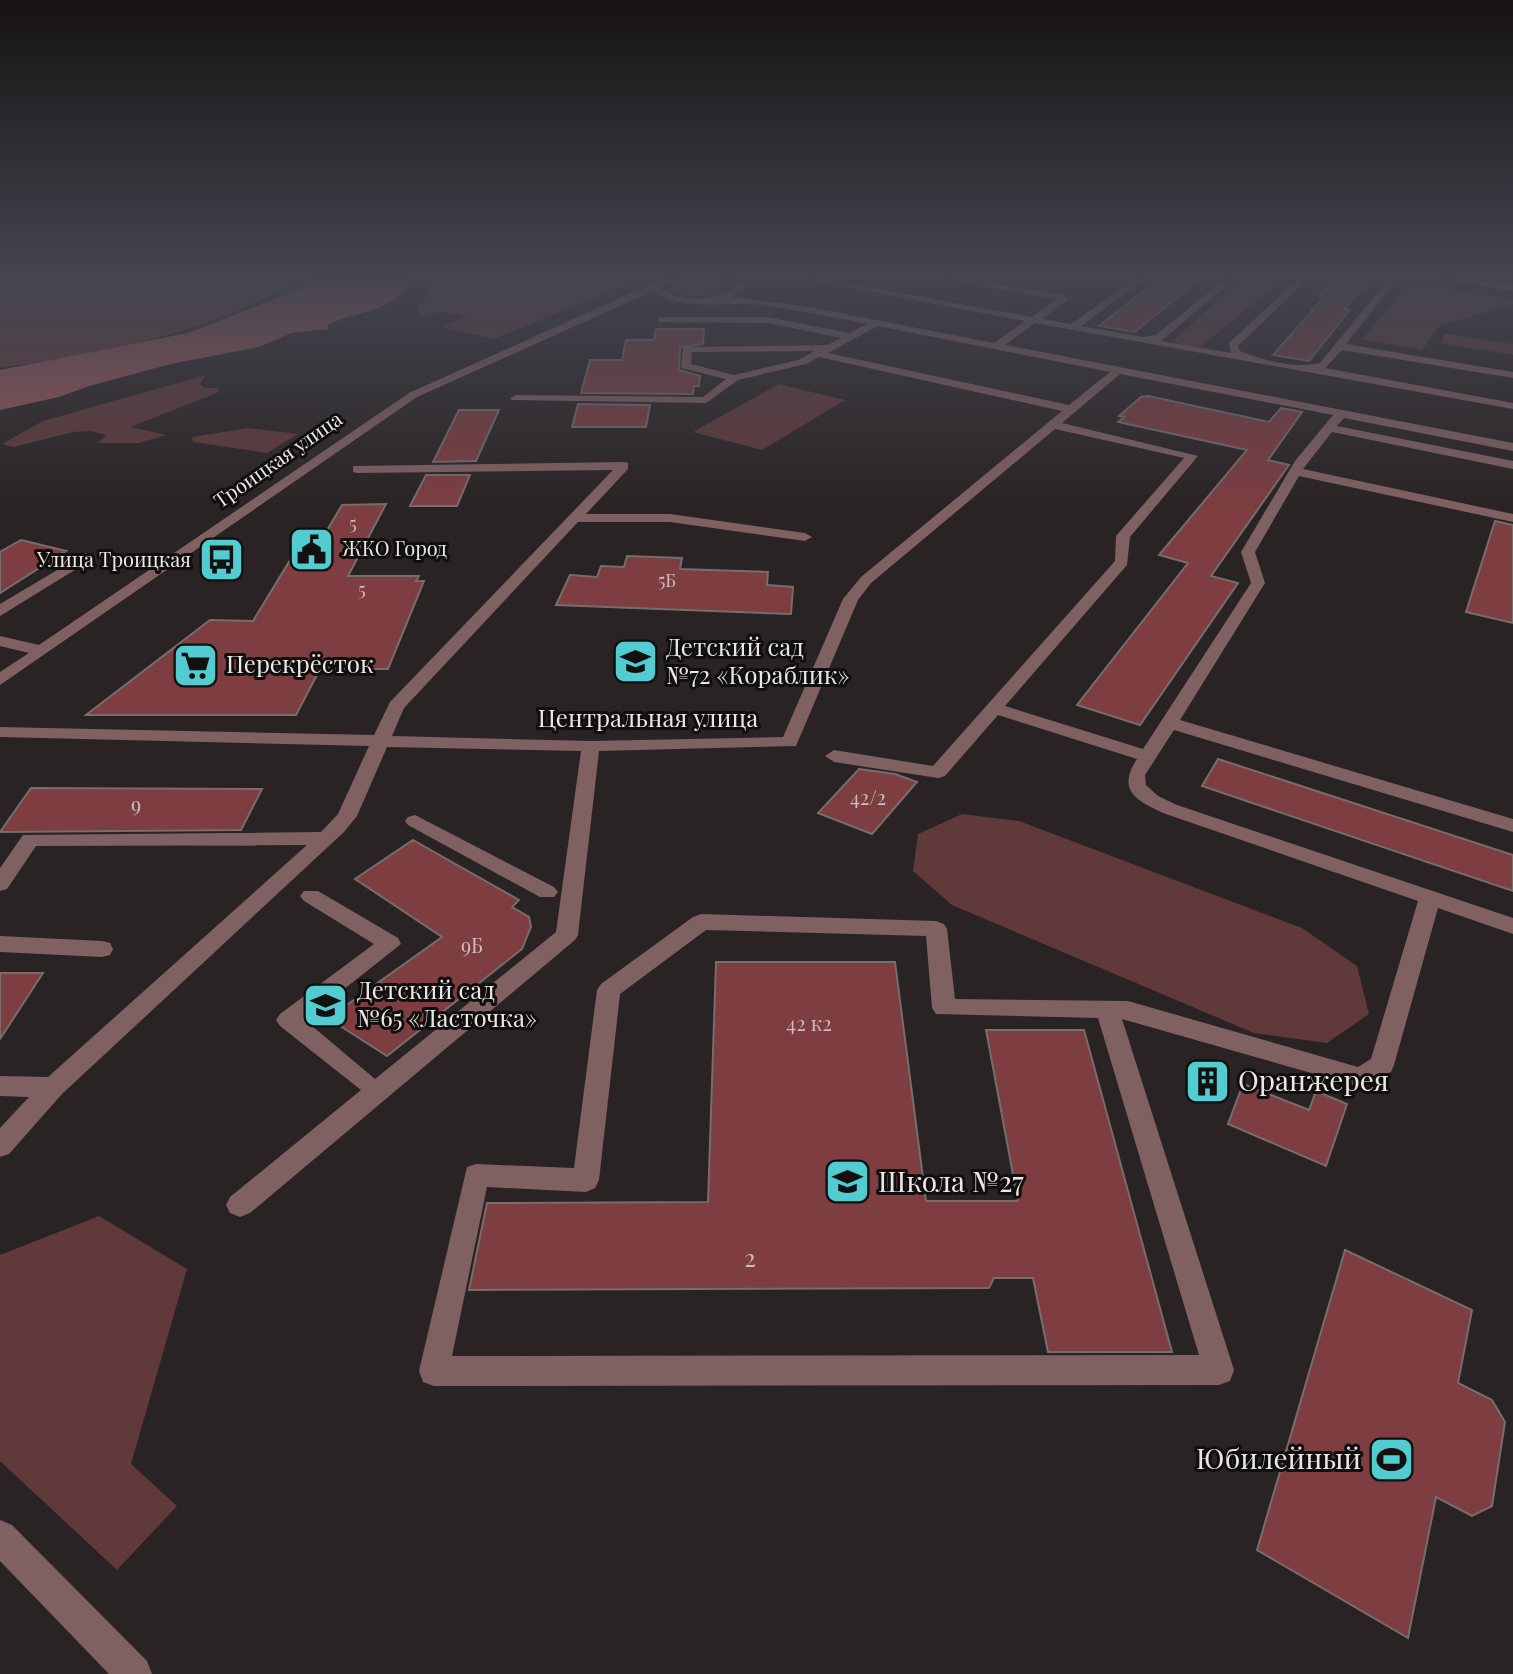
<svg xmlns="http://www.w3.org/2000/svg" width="1513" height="1674" font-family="'Playfair Display',serif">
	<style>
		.green { fill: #60393a }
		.water { fill: #9a5759 }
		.building { fill: #7d3d41; stroke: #766d6d; stroke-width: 2 }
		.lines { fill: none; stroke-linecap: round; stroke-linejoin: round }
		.minor { fill: #806162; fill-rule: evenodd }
		.labels { text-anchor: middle; stroke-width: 6; stroke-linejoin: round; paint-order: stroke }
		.far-number-label { font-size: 18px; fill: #d0bcbd }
		.far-street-label { font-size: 20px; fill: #ebe6e6; stroke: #110e0e }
		.far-poi-label { font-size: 20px; fill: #ebe6e6; stroke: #110e0e; text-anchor: start }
		.number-label { font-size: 20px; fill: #d0bcbd }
		.poi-label { font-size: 24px; fill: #ebe6e6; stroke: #110e0e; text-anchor: start }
		.street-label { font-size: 24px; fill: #ebe6e6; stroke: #110e0e }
		.near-number-label { font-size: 24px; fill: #d0bcbd }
		.near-poi-label { font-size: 28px; fill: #ebe6e6; stroke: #110e0e; text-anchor: start }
	</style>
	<rect width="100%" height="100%" fill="#2a2323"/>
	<path class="green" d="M0 275H306C214 334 106 352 0 368Z
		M432 275H650L494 339 442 327 467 316 441 312 421 317 418 307 429 296 427 281Z
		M1244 275H1288L1199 348 1172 342Z
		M692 279 722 282 727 288C711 299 685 299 669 289L674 283Z
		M1410 284 1513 299V304L1439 326 1422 350 1362 339Z
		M1445 334 1513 344V355L1440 343Z
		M206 375 200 384 205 388H217L219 392 130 427 166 435 139 443H98L106 435 91 431 73 432 14 447 2 444 43 421Z
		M779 384 845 400 762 450 693 432Z
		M248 428 298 434 267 453 193 442 192 437Z
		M962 814 1019 821 1302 928 1357 966 1369 1014 1327 1043 1254 1033 952 905 913 871 918 834Z
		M99 1216 187 1269 131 1464 177 1506 117 1570 0 1461V1255Z"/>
	<path class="water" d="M314 275H400L412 280C393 313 359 310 327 325L329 329 291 333 259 347 171 364 89 386 59 397 0 410V370L188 333 295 291Z"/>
	<path class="building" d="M1164 275H1204L1135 332 1099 326Z
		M1339 275H1372L1345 309 1350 310 1309 361 1273 355 1324 297 1319 296Z
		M656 329H704L703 344 680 347 679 370 700 376 699 386H694L693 394 581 393 590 360H622L626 340H654Z
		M1148 396 1269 422 1281 408 1302 412 1268 460 1289 465 1211 576 1238 583 1140 725 1077 705 1188 563 1159 555 1247 450 1118 422 1124 417 1119 416 1141 397Z
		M578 404 650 405 646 427H572Z
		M459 410H499L476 461 433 462Z
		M426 475H470L457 506H410Z
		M386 504 348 576H419L416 581H424L388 669H320L296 715H86L210 620 253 621 301 542H320L342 505Z
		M1495 521 1513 525V623L1466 612Z
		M21 540 66 551 0 593V552Z
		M627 556 682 558 680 569 768 572 767 585 793 587 791 614 556 605 570 575 597 577 601 566 624 567Z
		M1218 759 1513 855V891L1202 786Z
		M859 769 895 774 917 782 872 834 818 813Z
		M31 788 262 789 241 830 0 832Z
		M413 840 519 900 512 907 529 917 531 927 522 949 387 1056 334 1022 344 1007 442 937 355 879Z
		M716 962H895L926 1201H1018L986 1030H1084L1172 1352H1048L1033 1278H994L989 1288 469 1290 487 1203 708 1202Z
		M0 973H43L0 1039Z
		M1243 1084 1309 1110 1316 1091 1347 1104 1326 1166 1228 1124Z
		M1345 1250 1472 1310 1458 1383 1492 1400 1505 1422 1492 1506 1472 1516 1436 1497 1408 1638 1257 1550Z"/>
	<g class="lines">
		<path class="minor" d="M671 275H721L738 279C729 283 717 279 706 278 689 277 676 281 661 287 678 305 715 299 735 289V284L740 281 745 284V290L731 297 810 307 994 343 1025 321 784 275H800L1032 317 1057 299 917 275H935L1065 295 1068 300 1042 319 1071 324 1141 275H1150L1081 326 1143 337 1156 335 1230 275H1239L1161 341 1231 353 1229 343 1302 275H1311L1238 346 1240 351C1266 361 1293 369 1320 363L1392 275H1400L1346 344 1513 372V378L1342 350 1325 368 1513 403V409L1035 323 1005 345 1513 443V451L1344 418 1337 426 1513 461V469L1332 432 1303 469 1513 514V522L1299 476 1255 552 1265 583 1180 720 1513 819V832L1174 730 1145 775 1146 785 1158 796 1177 805 1513 918V934L1438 908 1394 1065 1391 1072 1360 1087 1122 1019 1234 1370 1230 1381 1219 1385 434 1386 423 1382 419 1371 467 1167 476 1164 574 1168 597 990 601 984 693 917 701 914 936 921 944 924 947 929 955 999 1128 1001 1358 1067 1371 1059 1418 901 1163 813C1135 800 1117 790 1137 759L998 715 945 776 938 778 834 762 825 756 834 750 933 766 1115 561 1116 536 1184 458 1055 429 871 583 858 600 796 746 599 751 578 935 575 940 250 1213 240 1217 230 1213 226 1205 230 1197 361 1090 280 1026 276 1020 280 1014 374 944 304 901 300 896 304 891H318L398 938 401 944 305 1020 375 1079 556 932 581 751 387 747 357 816 344 832 62 1094 9 1154 0 1157V1128L29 1097 0 1096V1076L48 1077 307 845 36 846 7 889 0 891V868L23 835 321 832 338 814 369 746 0 737V727L374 735 390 702 613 470 357 473 353 472V466L624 462 628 463V469L586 514H670L805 533 812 537 805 541 670 522H578L404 708 392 736 591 741 783 737 843 599 861 577 1062 411 819 357 806 364 738 380 706 403 512 400 510 398 516 395 703 397 726 379 681 368 683 347 827 345 841 338 768 323 657 322 660 317H768L849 333 867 324C832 317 798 310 762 305 729 301 679 312 653 291L417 397 0 685V672L29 653 0 646V636L39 645 409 393ZM878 326 1110 372 1069 405 828 353ZM815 351 798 360 734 375 691 364 692 352ZM1120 374 1333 415 1295 461 1241 552 1251 583 1143 749 1005 706 1127 565 1130 537 1198 456 1062 423ZM706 930 926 936 932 1008 936 1014 1098 1018 1199 1355 452 1356 487 1187 586 1192 595 1188 599 1180 620 994Z
			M1414 275H1434L1513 285V291Z
			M86 553 93 557 91 560 0 616V604Z
			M415 815 554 887 558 892 554 897H540L408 825 405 821 408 817Z
			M0 936 102 941 110 943 113 949 110 955 102 957 0 952Z
			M0 1520 12 1525 147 1661 152 1674H109L0 1561Z"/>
	</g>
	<linearGradient id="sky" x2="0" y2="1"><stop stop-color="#171313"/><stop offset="0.54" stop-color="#444550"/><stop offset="1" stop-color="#444550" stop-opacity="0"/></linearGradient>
	<rect width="1513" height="509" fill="url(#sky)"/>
	<defs>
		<symbol id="civic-square" viewBox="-11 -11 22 22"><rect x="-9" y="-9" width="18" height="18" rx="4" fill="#52ccd0" stroke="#110e0e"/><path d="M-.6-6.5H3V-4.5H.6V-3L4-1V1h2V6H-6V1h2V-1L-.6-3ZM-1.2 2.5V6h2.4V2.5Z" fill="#111"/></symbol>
		<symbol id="bus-square" viewBox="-11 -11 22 22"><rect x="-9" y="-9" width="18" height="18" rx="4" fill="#52ccd0" stroke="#110e0e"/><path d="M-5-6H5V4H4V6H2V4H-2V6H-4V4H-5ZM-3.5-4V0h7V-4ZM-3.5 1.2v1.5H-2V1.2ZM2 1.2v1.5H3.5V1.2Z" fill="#111"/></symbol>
		<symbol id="school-square" viewBox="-11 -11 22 22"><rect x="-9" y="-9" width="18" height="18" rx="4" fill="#52ccd0" stroke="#110e0e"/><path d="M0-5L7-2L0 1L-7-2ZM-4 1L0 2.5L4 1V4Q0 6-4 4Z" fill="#111"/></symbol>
		<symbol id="supermarket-square" viewBox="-11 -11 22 22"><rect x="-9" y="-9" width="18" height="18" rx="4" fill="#52ccd0" stroke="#110e0e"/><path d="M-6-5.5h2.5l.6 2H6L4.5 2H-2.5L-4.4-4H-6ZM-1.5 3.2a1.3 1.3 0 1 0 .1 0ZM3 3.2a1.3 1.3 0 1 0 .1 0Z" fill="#111"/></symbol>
		<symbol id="building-square" viewBox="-11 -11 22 22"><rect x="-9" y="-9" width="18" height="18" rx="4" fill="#52ccd0" stroke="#110e0e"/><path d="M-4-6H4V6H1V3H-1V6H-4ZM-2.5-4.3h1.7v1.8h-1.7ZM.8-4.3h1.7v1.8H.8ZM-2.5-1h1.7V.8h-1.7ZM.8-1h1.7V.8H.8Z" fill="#111"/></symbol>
		<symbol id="stadium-square" viewBox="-11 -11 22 22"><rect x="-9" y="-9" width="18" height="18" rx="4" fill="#52ccd0" stroke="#110e0e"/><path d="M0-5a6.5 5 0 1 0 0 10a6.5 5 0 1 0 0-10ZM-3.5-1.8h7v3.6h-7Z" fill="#111"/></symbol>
	</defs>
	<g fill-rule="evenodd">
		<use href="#civic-square" x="286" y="524" width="51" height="51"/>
		<use href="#bus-square" x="196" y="534" width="51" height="51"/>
		<use href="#school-square" x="610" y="636" width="51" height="51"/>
		<use href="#supermarket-square" x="170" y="640" width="51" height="51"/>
		<use href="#school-square" x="300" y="980" width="51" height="51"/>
		<use href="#building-square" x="1182" y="1056" width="51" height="51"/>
		<use href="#school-square" x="822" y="1156" width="51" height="51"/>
		<use href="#stadium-square" x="1366" y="1434" width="51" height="51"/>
	</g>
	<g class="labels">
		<g class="far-number-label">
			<text x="353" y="530">5</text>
			<text x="667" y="587">5Б</text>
			<text x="362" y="596">5</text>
		</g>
		<g class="far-street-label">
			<text transform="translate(278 460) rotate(-35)" y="7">Троицкая улица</text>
		</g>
		<g class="far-poi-label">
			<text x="342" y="556">ЖКО Город</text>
			<text x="191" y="567" text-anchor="end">Улица Троицкая</text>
		</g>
		<g class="number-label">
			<text x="868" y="805">42/2</text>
			<text x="136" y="812">9</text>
			<text x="472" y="953">9Б</text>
			<text x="809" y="1031">42 к2</text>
		</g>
		<g class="poi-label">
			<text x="666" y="656">Детский сад<tspan x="666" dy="28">№72 «Кораблик»</tspan></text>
			<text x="226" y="673">Перекрёсток</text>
			<text x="357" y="999">Детский сад<tspan x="357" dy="28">№65 «Ласточка»</tspan></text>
		</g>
		<g class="street-label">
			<text x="648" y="727">Центральная улица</text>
		</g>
		<g class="near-number-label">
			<text x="750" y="1267">2</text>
		</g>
		<g class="near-poi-label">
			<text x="1238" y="1091">Оранжерея</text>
			<text x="878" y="1192">Школа №27</text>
			<text x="1361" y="1469" text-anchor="end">Юбилейный</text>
		</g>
	</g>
</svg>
